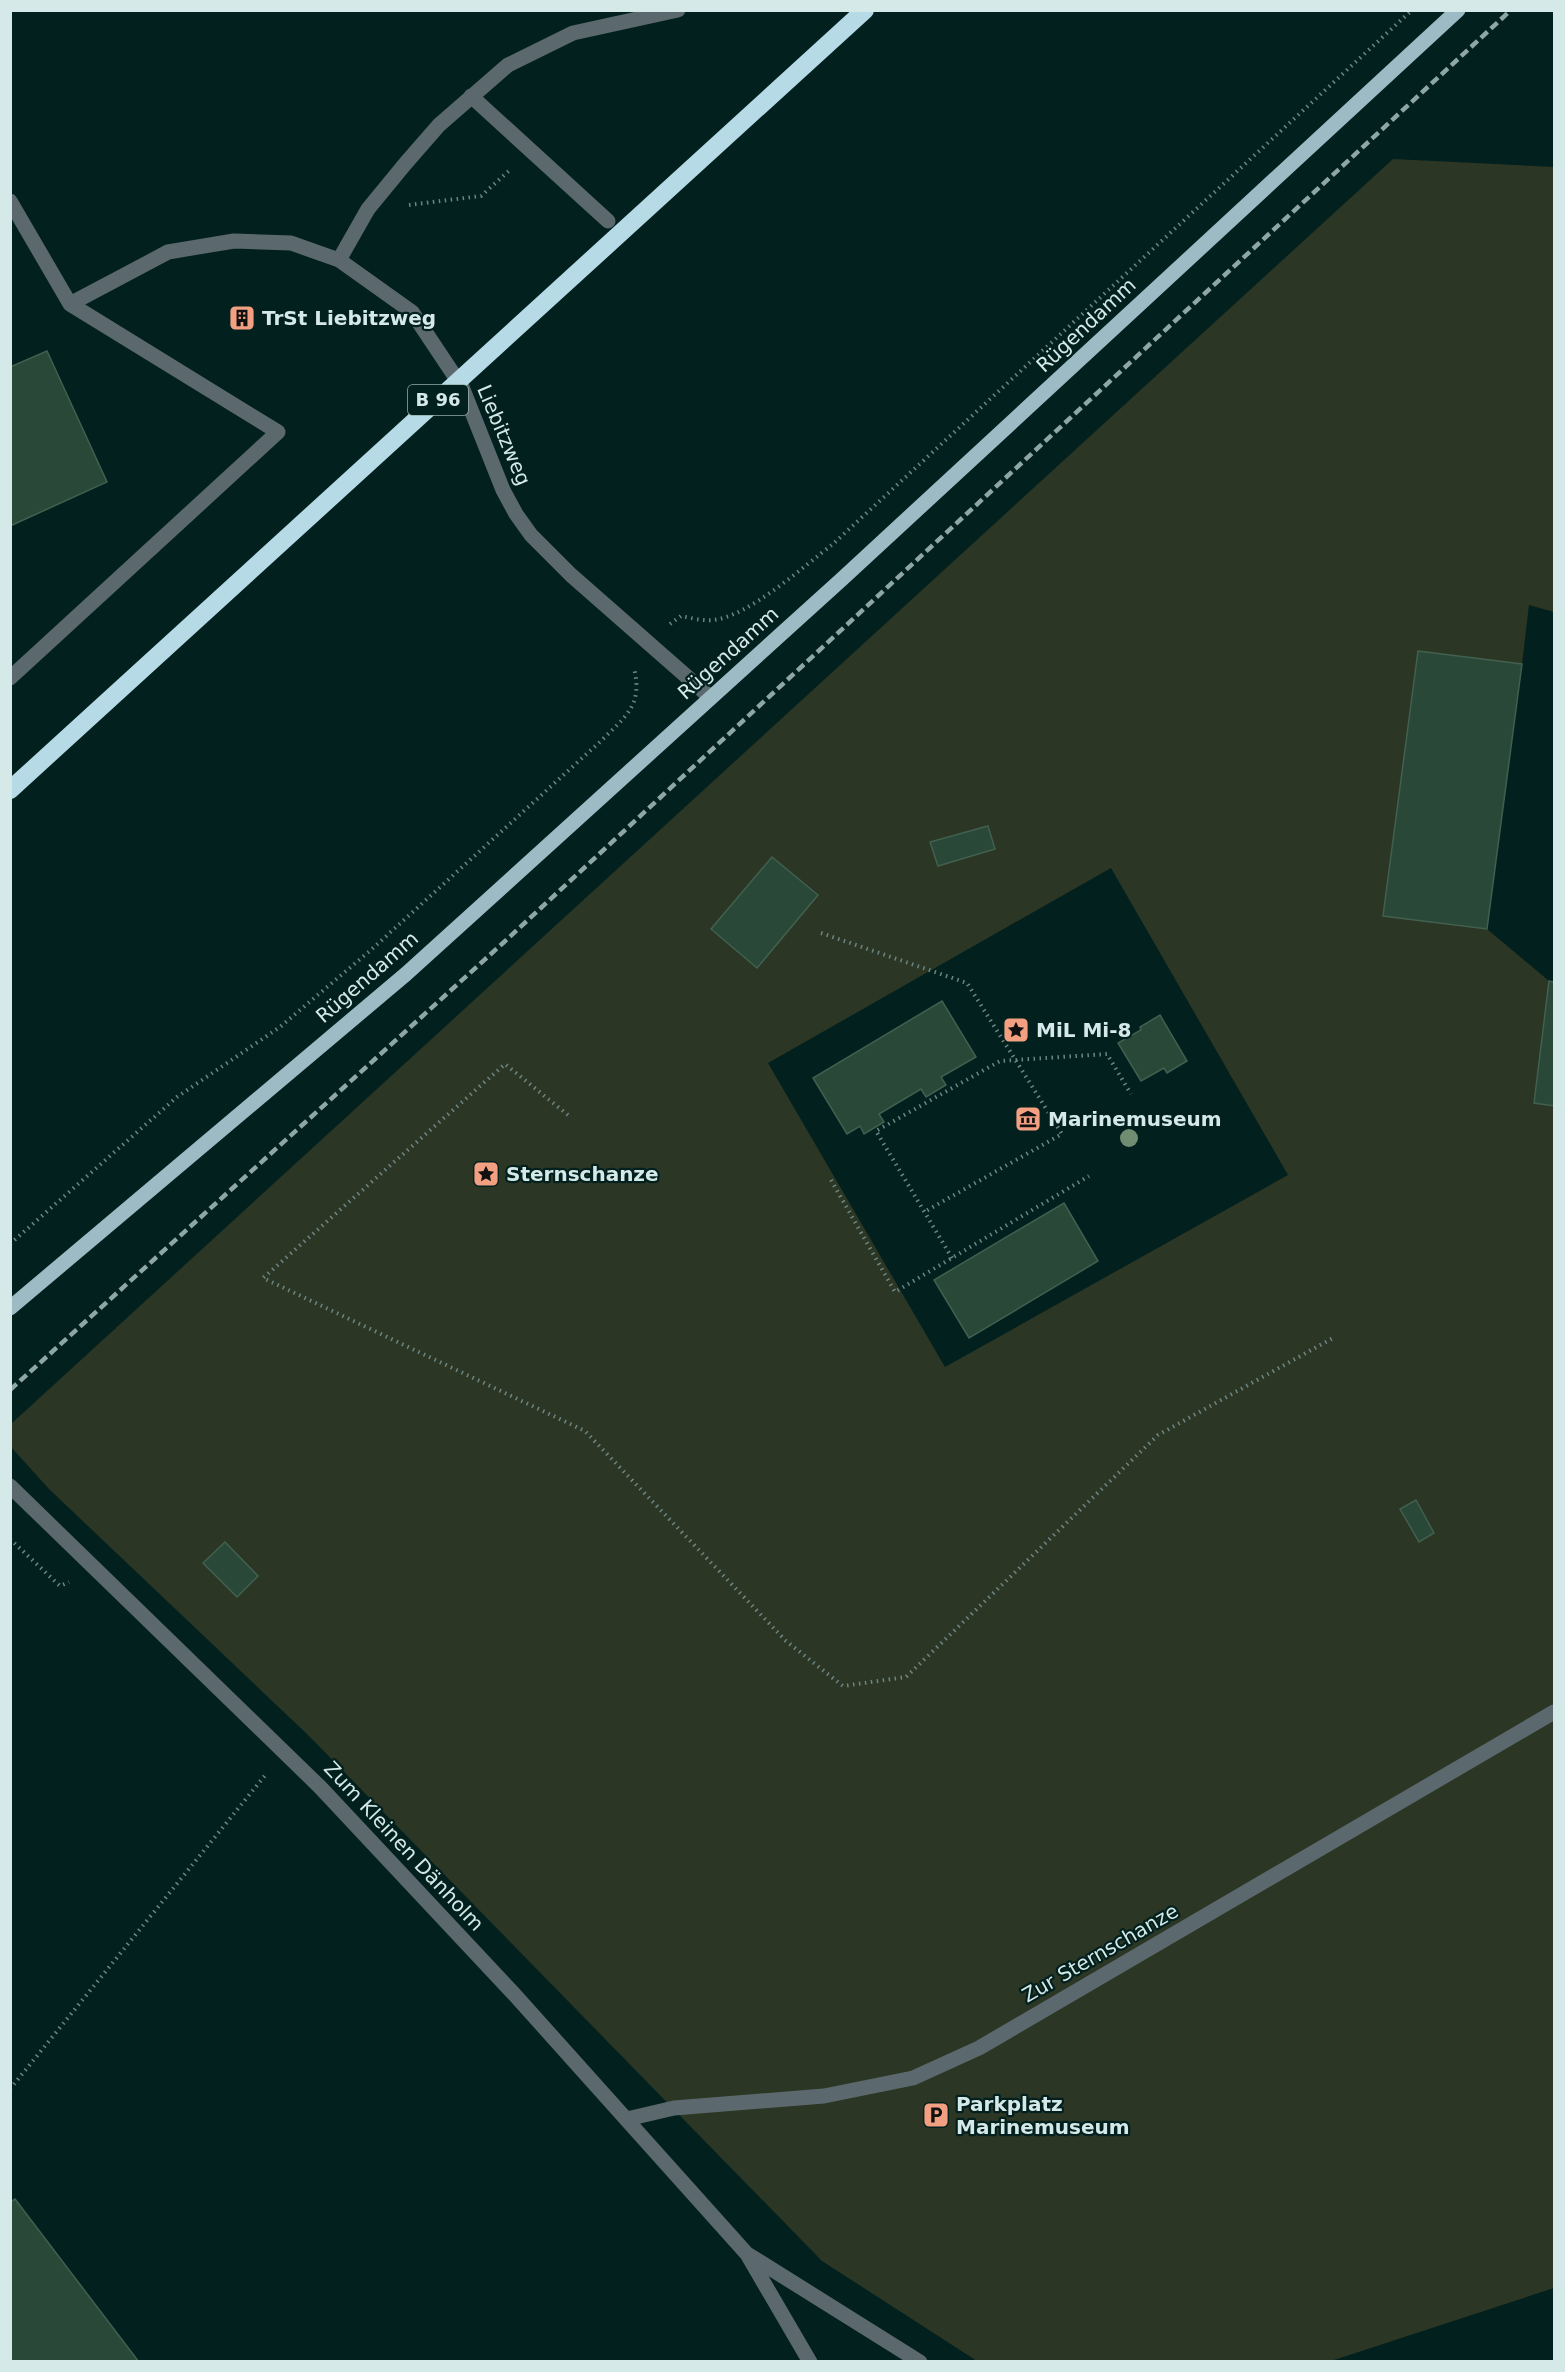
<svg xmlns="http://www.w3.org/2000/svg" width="1565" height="2372" font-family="'DejaVu Sans',sans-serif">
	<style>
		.green { fill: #2c3624; fill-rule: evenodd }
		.building { fill: #2a4838; stroke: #416050; stroke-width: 1.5 }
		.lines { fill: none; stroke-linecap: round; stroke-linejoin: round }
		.path { stroke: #6c8684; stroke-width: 4; stroke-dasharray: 1.5 4.5; stroke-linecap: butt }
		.minor { stroke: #5b696e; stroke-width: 15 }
		.major { stroke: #9cbbc5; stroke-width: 15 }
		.rail { stroke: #8ea6a4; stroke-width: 4.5; stroke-dasharray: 9 4.5; stroke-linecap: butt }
		.highway-bridge { stroke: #b6dbe7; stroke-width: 18 }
		.tree { fill: #718d71 }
		.labels { text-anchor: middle; stroke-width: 4.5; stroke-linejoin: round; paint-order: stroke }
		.shield { fill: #02201e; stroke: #96adab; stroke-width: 1.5 }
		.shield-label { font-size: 18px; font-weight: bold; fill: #d5eae8 }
		.poi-label { font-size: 20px; font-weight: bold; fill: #d5eae8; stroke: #02201e; text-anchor: start }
		.street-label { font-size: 20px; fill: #d5eae8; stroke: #02201e }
	</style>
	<rect width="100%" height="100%" fill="#02201e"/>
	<path class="green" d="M1393 159 1554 167V612L1529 605 1522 664 1418 652 1383 916 1487 929 1549 981 1534 1103 1554 1106V2288L1331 2361H977L822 2261 308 1735 49 1489 11 1447V1424ZM1111 868 1288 1175 945 1367 768 1063Z"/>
	<path class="building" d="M242 310 250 315 243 326 235 322Z
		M47 351 107 482 10 526V367Z
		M1418 651 1522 664 1487 929 1383 916Z
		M988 826 995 849 938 866 930 842Z
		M772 857 818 895 757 968 711 929Z
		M1549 981 1554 982V1106L1534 1103Z
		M942 1001 976 1057 941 1077 946 1085 926 1097 921 1089 879 1114 884 1122 864 1134 860 1126 847 1134 813 1078Z
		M1160 1015 1187 1061 1167 1073 1164 1068 1141 1081 1118 1043 1141 1030 1140 1027Z
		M1064 1203 1098 1261 969 1338 934 1280Z
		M1416 1500 1434 1533 1419 1542 1400 1509Z
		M225 1542 258 1576 237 1597 203 1563Z
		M15 2199 139 2362H11L10 2202Z"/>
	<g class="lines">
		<path class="path" d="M409 205 481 196 510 170
			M670 624 681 616C691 618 702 621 713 620 748 617 804 566 833 544L1412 10
			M821 933 967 983 1062 1134 924 1212
			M568 1115 505 1064 263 1278 585 1431 786 1641 843 1686 906 1677 1158 1435 1333 1338
			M831 1180 895 1292 1089 1176
			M10 1244 177 1097 280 1027 372 949 602 740C626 716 643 705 634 668
			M952 1258 876 1131 1000 1061 1107 1054 1131 1094
			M10 1539 60 1586 69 1582
			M10 2089 267 1773"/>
		<path class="minor" d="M471 96 608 221
			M10 201 70 304 278 432 10 678
			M339 260 368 209 405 164 439 125 508 65 573 33 678 10
			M70 304 168 252 234 241 291 243 339 260 412 312 462 387 503 490 516 514 531 535 571 575 710 697
			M10 1486 320 1787 514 1994 747 2254 810 2362
			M627 2119 674 2108 824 2096 913 2078 979 2048 1554 1712
			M749 2255 920 2362"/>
		<path class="major" d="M10 1308 406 974 842 579 1458 10"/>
		<path class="rail" d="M10 1390 503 943 1511 10"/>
		<path class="highway-bridge" d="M10 790 865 10"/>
	</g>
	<circle class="tree" cx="1129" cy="1138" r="9"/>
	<defs>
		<symbol id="building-square" viewBox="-11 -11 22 22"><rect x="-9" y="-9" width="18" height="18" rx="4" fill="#f2a081" stroke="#02201e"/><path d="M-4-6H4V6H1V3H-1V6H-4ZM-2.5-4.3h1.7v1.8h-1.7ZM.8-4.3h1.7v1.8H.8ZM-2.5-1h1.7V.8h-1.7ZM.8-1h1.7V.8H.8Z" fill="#111"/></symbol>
		<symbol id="sight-square" viewBox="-11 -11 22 22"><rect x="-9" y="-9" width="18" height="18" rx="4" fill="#f2a081" stroke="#02201e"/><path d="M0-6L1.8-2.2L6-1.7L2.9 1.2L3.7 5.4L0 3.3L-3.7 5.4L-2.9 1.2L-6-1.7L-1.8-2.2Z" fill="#111"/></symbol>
		<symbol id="museum-square" viewBox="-11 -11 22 22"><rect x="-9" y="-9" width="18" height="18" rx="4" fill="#f2a081" stroke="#02201e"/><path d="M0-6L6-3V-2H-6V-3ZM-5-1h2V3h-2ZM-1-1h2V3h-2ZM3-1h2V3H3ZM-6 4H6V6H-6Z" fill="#111"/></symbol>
		<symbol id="parking-square" viewBox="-11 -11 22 22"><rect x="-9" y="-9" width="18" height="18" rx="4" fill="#f2a081" stroke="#02201e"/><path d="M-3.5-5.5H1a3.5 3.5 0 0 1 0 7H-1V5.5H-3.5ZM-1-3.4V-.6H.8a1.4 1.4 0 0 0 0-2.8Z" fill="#111"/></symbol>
	</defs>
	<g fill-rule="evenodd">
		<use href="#building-square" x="227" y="303" width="30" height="30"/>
		<use href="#sight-square" x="1001" y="1015" width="30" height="30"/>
		<use href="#museum-square" x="1013" y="1104" width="30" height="30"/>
		<use href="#sight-square" x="471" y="1159" width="30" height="30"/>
		<use href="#parking-square" x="921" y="2100" width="30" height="30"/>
	</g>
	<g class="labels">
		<rect class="shield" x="408" y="385" width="60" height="30" rx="4.5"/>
		<g class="shield-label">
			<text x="438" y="406">B 96</text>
		</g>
		<g class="poi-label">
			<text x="262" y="325">TrSt Liebitzweg</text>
			<text x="1036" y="1037">MiL Mi-8</text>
			<text x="1048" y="1126">Marinemuseum</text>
			<text x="506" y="1181">Sternschanze</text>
			<text x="956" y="2111">Parkplatz<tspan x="956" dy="23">Marinemuseum</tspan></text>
		</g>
		<g class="street-label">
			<text transform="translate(1086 325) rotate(-43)" y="7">Rügendamm</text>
			<text transform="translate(504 435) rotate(67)" y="7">Liebitzweg</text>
			<text transform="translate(728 653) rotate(-42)" y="7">Rügendamm</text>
			<text transform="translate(367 977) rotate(-41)" y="7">Rügendamm</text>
			<text transform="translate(404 1846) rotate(47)" y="7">Zum Kleinen Dänholm</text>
			<text transform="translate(1100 1953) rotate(-30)" y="7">Zur Sternschanze</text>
		</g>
	</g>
	<rect width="1565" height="2372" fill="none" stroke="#d5eae8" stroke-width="24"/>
</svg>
